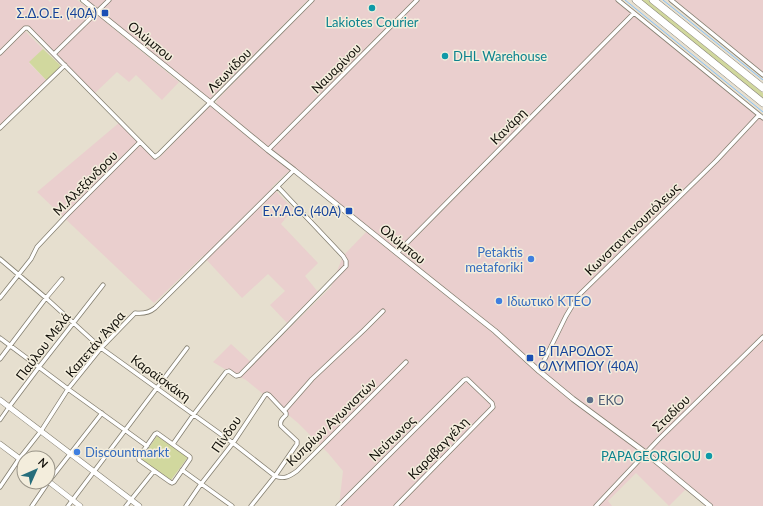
<svg xmlns="http://www.w3.org/2000/svg" width="763" height="506" font-family="Lato,sans-serif">
	<style>
		.industrial { fill: #eacfce }
		.green { fill: #d1d89e }
		.lines { fill: none; stroke-linecap: round; stroke-linejoin: round }
		.stream { stroke: #89c4fb; stroke-width: 1 }
		.pedestrian-casing { stroke: #847f70; stroke-width: 4.5 }
		.minor-casing { stroke: #847f70; stroke-width: 5 }
		.tertiary-casing { stroke: #847f70; stroke-width: 6 }
		.secondary-casing { stroke: #847f70; stroke-width: 6 }
		.motorway-casing { stroke: #847f70; stroke-width: 8 }
		.pedestrian { stroke: #fff; stroke-width: 3 }
		.minor { stroke: #fff; stroke-width: 3.5 }
		.tertiary { stroke: #fff; stroke-width: 4.5 }
		.secondary { stroke: #fff; stroke-width: 5 }
		.motorway { stroke: #fff; stroke-width: 7 }
		.culture-dot { fill: #0f9aa8; stroke: #f3eddc; stroke-width: 1.5 }
		.transit-dot { fill: #1a4fb4; stroke: #f3eddc; stroke-width: 1.5 }
		.shop-dot { fill: #3f7fe0; stroke: #f3eddc; stroke-width: 1.5 }
		.service-dot { fill: #5c6f8a; stroke: #f3eddc; stroke-width: 1.5 }
		.labels { text-anchor: middle; stroke-width: 3; stroke-linejoin: round; paint-order: stroke }
		.transit-label { font-size: 13px; fill: #164399; stroke: #f3eddc; text-anchor: end }
		.culture-label { font-size: 13px; fill: #0d838f; stroke: #f3eddc }
		.street-label { font-size: 13px; fill: #110f09; stroke: #f3eddc }
		.shop-label { font-size: 13px; fill: #366cbe; stroke: #f3eddc; text-anchor: start }
		.service-label { font-size: 13px; fill: #4e5e75; stroke: #f3eddc; text-anchor: start }
	</style>
	<rect width="100%" height="100%" fill="#e6dfcf"/>
	<path class="industrial" d="M0 0H48L50 2 52 0H77L95 14H96L179 82 162 100 136 75 129 82 117 72 94 94 27 25 0 52Z
		M85 0H308L211 98H209Z
		M314 0H414L268 147 217 107 216 104 217 100Z
		M416 0H618L763 118V506H713L709 503 685 490 669 506 636 473 608 501 612 506H339L343 471 328 453 298 423 246 380 242 378 238 377 213 362 231 344 253 364 331 287 343 256 367 231 268 150Z
		M673 0H763V73Z
		M23 32H26L43 49 29 63 47 81 0 126V55Z
		M210 105 290 170 272 187 293 209 281 224 318 263 305 276 318 292 287 323 270 305 285 291 268 274 242 298 203 256 154 303 37 192 120 122 157 160Z"/>
	<path class="green" d="M641 0H648L763 93V98Z
		M43 49 60 65 59 69 47 81 29 62Z
		M157 436 188 457 171 480 141 459Z"/>
	<g class="lines">
		<path class="stream" d="M625 0 763 112
			M663 0 763 80"/>
		<defs>
			<path id="pedestrian" d="M0 420 9 407"/>
			<path id="minor" d="M618 0 763 118
				M671 0 763 75
				M0 53 25 28H28L155 157 159 154 312 0
				M54 54 109 0
				M0 128 65 65
				M268 150 417 0
				M397 253 634 13
				M0 259 46 298 101 348 233 443 275 476 297 444V441L281 426C279 421 283 418 286 415V413L284 411 312 379 364 330 383 311
				M0 298 31 259 37 247 67 215 140 142
				M0 338 68 389 147 446
				M0 359 46 298 62 279
				M539 371 566 316 578 296 716 161 759 115
				M9 407 39 367 103 285
				M157 433 189 456 190 457V459L174 482 172 483 170 482 139 460V457L155 434Z
				M173 444 194 414 226 372 229 371 236 376 240 375 346 266V261L343 256 278 187
				M182 470 232 506
				M0 487 19 459 41 431 68 389 101 348 135 313C143 314 149 313 155 308L294 170
				M32 506 49 481 102 413
				M68 506 187 348
				M126 506 154 471
				M186 506 201 484 233 443 265 395 267 394 269 395 284 411
				M251 506 275 476C284 480 290 476 297 471L406 362
				M338 506 464 380 467 379 492 403 493 407 396 506
				M596 506 659 439 763 337"/>
			<path id="tertiary" d="M83 0 211 103 268 150 294 170 397 253 471 312 495 331 539 371 573 399 646 453 710 506"/>
			<path id="secondary" d="M0 400 139 506
				M0 444 24 462
				M48 481 80 506"/>
			<path id="motorway" d="M636 0 763 103
				M653 0 763 88"/>
		</defs>
		<use href="#pedestrian" class="pedestrian-casing"/>
		<use href="#minor" class="minor-casing"/>
		<use href="#tertiary" class="tertiary-casing"/>
		<use href="#secondary" class="secondary-casing"/>
		<use href="#motorway" class="motorway-casing"/>
		<use href="#pedestrian" class="pedestrian"/>
		<use href="#minor" class="minor"/>
		<use href="#tertiary" class="tertiary"/>
		<use href="#secondary" class="secondary"/>
		<use href="#motorway" class="motorway"/>
	</g>
	<g class="culture-dot">
		<circle cx="372" cy="8" r="4"/>
		<circle cx="445" cy="56" r="4"/>
		<circle cx="709" cy="456" r="4"/>
	</g>
	<g class="transit-dot">
		<rect x="101" y="9" width="8" height="8" rx="2"/>
		<rect x="345" y="207" width="8" height="8" rx="2"/>
		<rect x="526" y="354" width="8" height="8" rx="2"/>
	</g>
	<g class="shop-dot">
		<circle cx="531" cy="259" r="4"/>
		<circle cx="499" cy="301" r="4"/>
		<circle cx="77" cy="452" r="4"/>
	</g>
	<circle class="service-dot" cx="590" cy="400" r="4"/>
	<g class="labels">
		<g class="transit-label">
			<text x="97" y="18">Σ.Δ.Ο.Ε. (40Α)</text>
			<text x="341" y="216">Ε.Υ.Α.Θ. (40Α)</text>
			<text x="538" y="356" text-anchor="start">Β ΠΑΡΟΔΟΣ<tspan x="538" dy="15">ΟΛΥΜΠΟΥ (40Α)</tspan></text>
		</g>
		<g class="culture-label">
			<text x="372" y="27">Lakiotes Courier</text>
			<text x="453" y="61" text-anchor="start">DHL Warehouse</text>
			<text x="701" y="461" text-anchor="end">PAPAGEORGIOU</text>
		</g>
		<g class="street-label">
			<text transform="translate(151 41) rotate(39)" y="5">Ολύμπου</text>
			<text transform="translate(336 68) rotate(-45)" y="5">Ναυαρίνου</text>
			<text transform="translate(229 70) rotate(-45)" y="5">Λεωνίδου</text>
			<text transform="translate(508 126) rotate(-45)" y="5">Κανάρη</text>
			<text transform="translate(85 183) rotate(-45)" y="5">Μ.Αλεξάνδρου</text>
			<text transform="translate(632 229) rotate(-44)" y="5">Κωνσταντινουπόλεως</text>
			<text transform="translate(403 244) rotate(39)" y="5">Ολύμπου</text>
			<text transform="translate(95 344) rotate(-49)" y="5">Καπετάν Άγρα</text>
			<text transform="translate(43 346) rotate(-53)" y="5">Παύλου Μελά</text>
			<text transform="translate(161 378) rotate(36)" y="5">Καραϊσκάκη</text>
			<text transform="translate(671 413) rotate(-44)" y="5">Σταδίου</text>
			<text transform="translate(331 422) rotate(-44)" y="5">Κυπρίων Αγωνιστών</text>
			<text transform="translate(226 434) rotate(-55)" y="5">Πίνδου</text>
			<text transform="translate(392 438) rotate(-44)" y="5">Νεύτωνος</text>
			<text transform="translate(438 448) rotate(-46)" y="5">Καραβαγγέλη</text>
		</g>
		<g class="shop-label">
			<text x="523" y="257" text-anchor="end">Petaktis<tspan x="523" dy="15">metaforiki</tspan></text>
			<text x="507" y="306">Ιδιωτικό ΚΤΕΟ</text>
			<text x="85" y="457">Discountmarkt</text>
		</g>
		<g class="service-label">
			<text x="598" y="405">EKO</text>
		</g>
	</g>
	<g transform="translate(36 470) rotate(45)"><circle r="19" fill="#f3eddc" stroke="#999488"/>
	<path d="M0-3L7 15L0 10L-7 15Z" fill="#266d7b"/>
	<text y="-6" font-size="11" font-weight="bold" text-anchor="middle" fill="#110f09">N</text>
	</g>
</svg>
